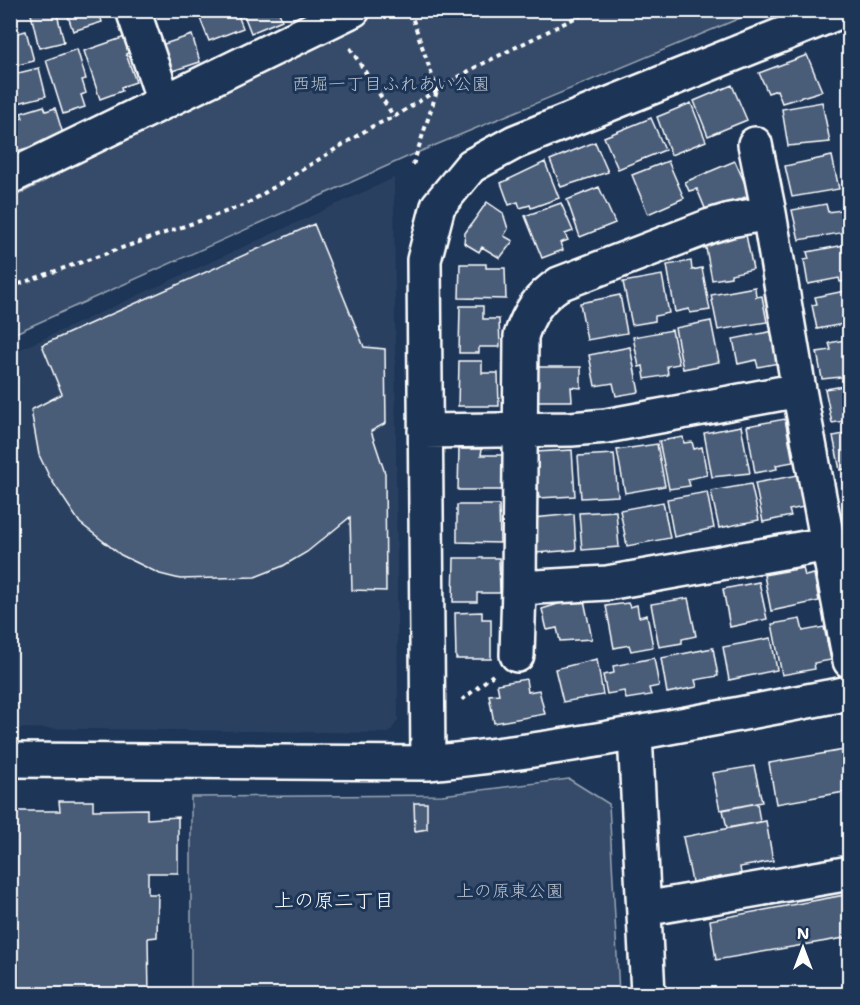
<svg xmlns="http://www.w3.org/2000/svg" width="860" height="1005" font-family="'Shantell Sans','Klee One',sans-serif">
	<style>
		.built { fill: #2a4161 }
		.green { fill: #364b69; stroke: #9aa5b4; stroke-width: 1.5 }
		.building { fill: #4a5d79; stroke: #fff; stroke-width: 1.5 }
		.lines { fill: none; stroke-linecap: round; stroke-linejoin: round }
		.minor-casing { stroke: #fff; stroke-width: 38 }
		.path { stroke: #fff; stroke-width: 4; stroke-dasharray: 4.5 4.5; stroke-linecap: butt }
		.minor { stroke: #1d3557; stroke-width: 33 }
		.labels { text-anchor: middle; stroke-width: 6; stroke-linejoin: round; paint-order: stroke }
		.park-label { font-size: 18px; fill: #b9c0ca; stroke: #1d3557 }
		.neighbourhood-label { font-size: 20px; fill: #fff; stroke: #1d3557 }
	</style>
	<rect width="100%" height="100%" fill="#1d3557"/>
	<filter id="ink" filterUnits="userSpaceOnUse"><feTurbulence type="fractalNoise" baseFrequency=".0167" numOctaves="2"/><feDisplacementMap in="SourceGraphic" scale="12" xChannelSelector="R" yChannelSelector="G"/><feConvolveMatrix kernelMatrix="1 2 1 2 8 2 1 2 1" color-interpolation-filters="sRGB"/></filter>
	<g filter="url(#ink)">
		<path class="built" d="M394 178 398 720 389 733 11 728 10 354Z"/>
		<path class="green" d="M372 11H757L407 157 11 335 10 199Z
			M569 779 609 804 619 994H191V797L442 795Z"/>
		<path class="building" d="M30 10H56L64 42 39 48Z
			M66 10H113L100 15 102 22 73 31Z
			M212 10H236L243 28 209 41 199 16Z
			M242 10H278L282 20 251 33Z
			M26 31 34 61 10 67V35Z
			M192 35 200 62 169 72 161 45Z
			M125 37 130 52 126 54 136 82 121 87 122 91 100 99 84 51Z
			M77 49 86 79 82 80 86 93 81 95 85 107 63 114 46 60Z
			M807 55 822 91 782 103 777 90 768 93 759 73Z
			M39 68 46 96 10 105V75Z
			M732 85 747 120 708 136 694 101Z
			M822 102 830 142 788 146 782 109Z
			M691 103 706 141 671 155 657 117Z
			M44 106 46 111 55 108 64 137 17 151 10 121 23 118 21 113Z
			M651 118 665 150 618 169 604 137Z
			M595 142 608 172 561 187 550 160Z
			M832 156 839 189 792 197 785 166Z
			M668 161 684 198 648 214 632 175Z
			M735 161 750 195 707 213 697 189 689 191 685 182Z
			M545 162 559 198 531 208 530 205 520 208 518 202 509 205 501 183Z
			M599 187 615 223 580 237 567 200Z
			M487 202 503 213 508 229 504 236 513 241 500 258 482 247 479 252 464 243 465 233Z
			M561 203 573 231 565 234 568 240 560 243 563 250 542 258 525 216Z
			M826 204 828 212 841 210 846 232 799 240 792 210Z
			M314 224 364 347 385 349 386 423 371 431 385 473 386 591 352 590 350 517 307 552 283 566 255 577 180 579 160 574 121 555 80 523 50 478 39 455 31 410 62 394 42 345Z
			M746 235 753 269 731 274V277L712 280 705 243Z
			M850 244V281L840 282 839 278 808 284 804 260 809 259 807 252Z
			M691 261 692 270 702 268 710 310 690 313 689 309 675 312 667 265Z
			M460 264H486V268H505L506 299 459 298Z
			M662 275 669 313 655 316V321L632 325 623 282Z
			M755 287 756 297 762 296 767 322 718 330 711 295Z
			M850 290V328L848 323 817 329 812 305 817 304 815 297Z
			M620 295 627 333 587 340 580 303Z
			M460 306H483V319H499L500 347H479V353H459Z
			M711 321 719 362 683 369 675 328Z
			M672 330 679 364 667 366 668 375 645 379 643 366 639 367 633 337Z
			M774 331 779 363 758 367 756 360 738 364 733 339Z
			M850 339V376L822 379 817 352 831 350 829 343Z
			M630 347 639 392 616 396 613 383 595 386 589 355Z
			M459 361H482V373H498L499 406H458Z
			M537 367H581V388L571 387 572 401H537Z
			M850 385V420L832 423 825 389Z
			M785 419 793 462 776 465 777 469 755 473 747 426Z
			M741 426 750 473 712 477 704 433Z
			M850 433V468L840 470 833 436Z
			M683 437 684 443 692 442 694 449 702 447 707 475 688 479 690 486 669 489 659 441Z
			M657 444 665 486 625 493 617 450Z
			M459 449H482L481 455H504V490H458Z
			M572 450 575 496 539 498 535 452Z
			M614 454 618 496 581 498 578 456Z
			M798 475 804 507 789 510 791 516 763 522 755 483Z
			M850 479V507L847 508 842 480Z
			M751 484 759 520 719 528 711 491Z
			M707 492 714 528 674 537 667 499Z
			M663 502 670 538 627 546 620 510Z
			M457 505H499L500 543 457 542Z
			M616 511 619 547 582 550 579 513Z
			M574 514 576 550 535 553 533 518Z
			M454 558H499L500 593H477V602H453Z
			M803 568 805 576 814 574 819 601 771 611 764 575Z
			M759 582 767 619 730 627 723 589Z
			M688 598 696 636 682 639V643L659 647 651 604Z
			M571 600V603L584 600 592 639 560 641 557 628 547 630 542 609Z
			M628 603 630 607 637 605 639 617 647 615 653 647 631 651 629 645 614 648 606 606Z
			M482 612V619H491V659H456L455 613Z
			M800 619 803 631 824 627 831 660 814 663 815 669 782 675 772 624Z
			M771 638 777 670 729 680 723 647Z
			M713 648 718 676 695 680 697 687 667 693 661 658Z
			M654 658 659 686 649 688 651 695 626 699 624 691 607 694 603 675 614 673 613 666Z
			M597 659 603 695 563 702 555 669Z
			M526 679 528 692 539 690 545 714 494 723 489 695 499 694 497 684Z
			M850 749V791L776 804 769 763Z
			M754 766 762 802 720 810 712 773Z
			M59 801H93V810L147 809V819L178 817V873H148V894H158L157 937 148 938 149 994H10V811H60Z
			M414 803H427V829L415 831Z
			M757 803 760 822 727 828 723 810Z
			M766 821 773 861 740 867 741 874 692 882 683 837Z
			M850 894V937L716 960 710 920Z"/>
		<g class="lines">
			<defs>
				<path id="minor" d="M133 10 164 101
					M755 144 769 213
					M10 177 353 10
					M799 390 769 213 730 220 710 226 559 284C538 298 529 313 521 336L519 588 607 583 828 544
					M425 431 571 429 606 426 799 390 850 661
					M517 655 519 588
					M635 734 648 994
					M10 760 428 763C570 749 710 719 850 693
					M428 763 424 260 438 206 471 166 515 142 844 10
					M644 909 850 873"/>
			</defs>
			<use href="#minor" class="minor-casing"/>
			<path class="path" d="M410 11 437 90 472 69 591 10
				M350 48 394 117
				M413 165 437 91
				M10 287 245 205 373 126 394 117 437 90
				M462 700 493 675"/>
			<use href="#minor" class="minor"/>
		</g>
	</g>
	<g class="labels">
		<g class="park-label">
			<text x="391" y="90">西堀一丁目ふれあい公園</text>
			<text x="510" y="897">上の原東公園</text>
		</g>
		<g class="neighbourhood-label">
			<text x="334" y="907">上の原二丁目</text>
		</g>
	</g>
	<rect width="860" height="1005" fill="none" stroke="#1d3557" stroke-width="36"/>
	<rect x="18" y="18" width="824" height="969" fill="none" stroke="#fff" stroke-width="2" filter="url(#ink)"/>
	<g transform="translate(803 948)" stroke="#1d3557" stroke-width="4.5" paint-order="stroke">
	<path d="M0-4.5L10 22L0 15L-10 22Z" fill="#ffffff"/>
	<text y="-9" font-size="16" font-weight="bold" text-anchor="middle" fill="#ffffff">N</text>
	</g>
</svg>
